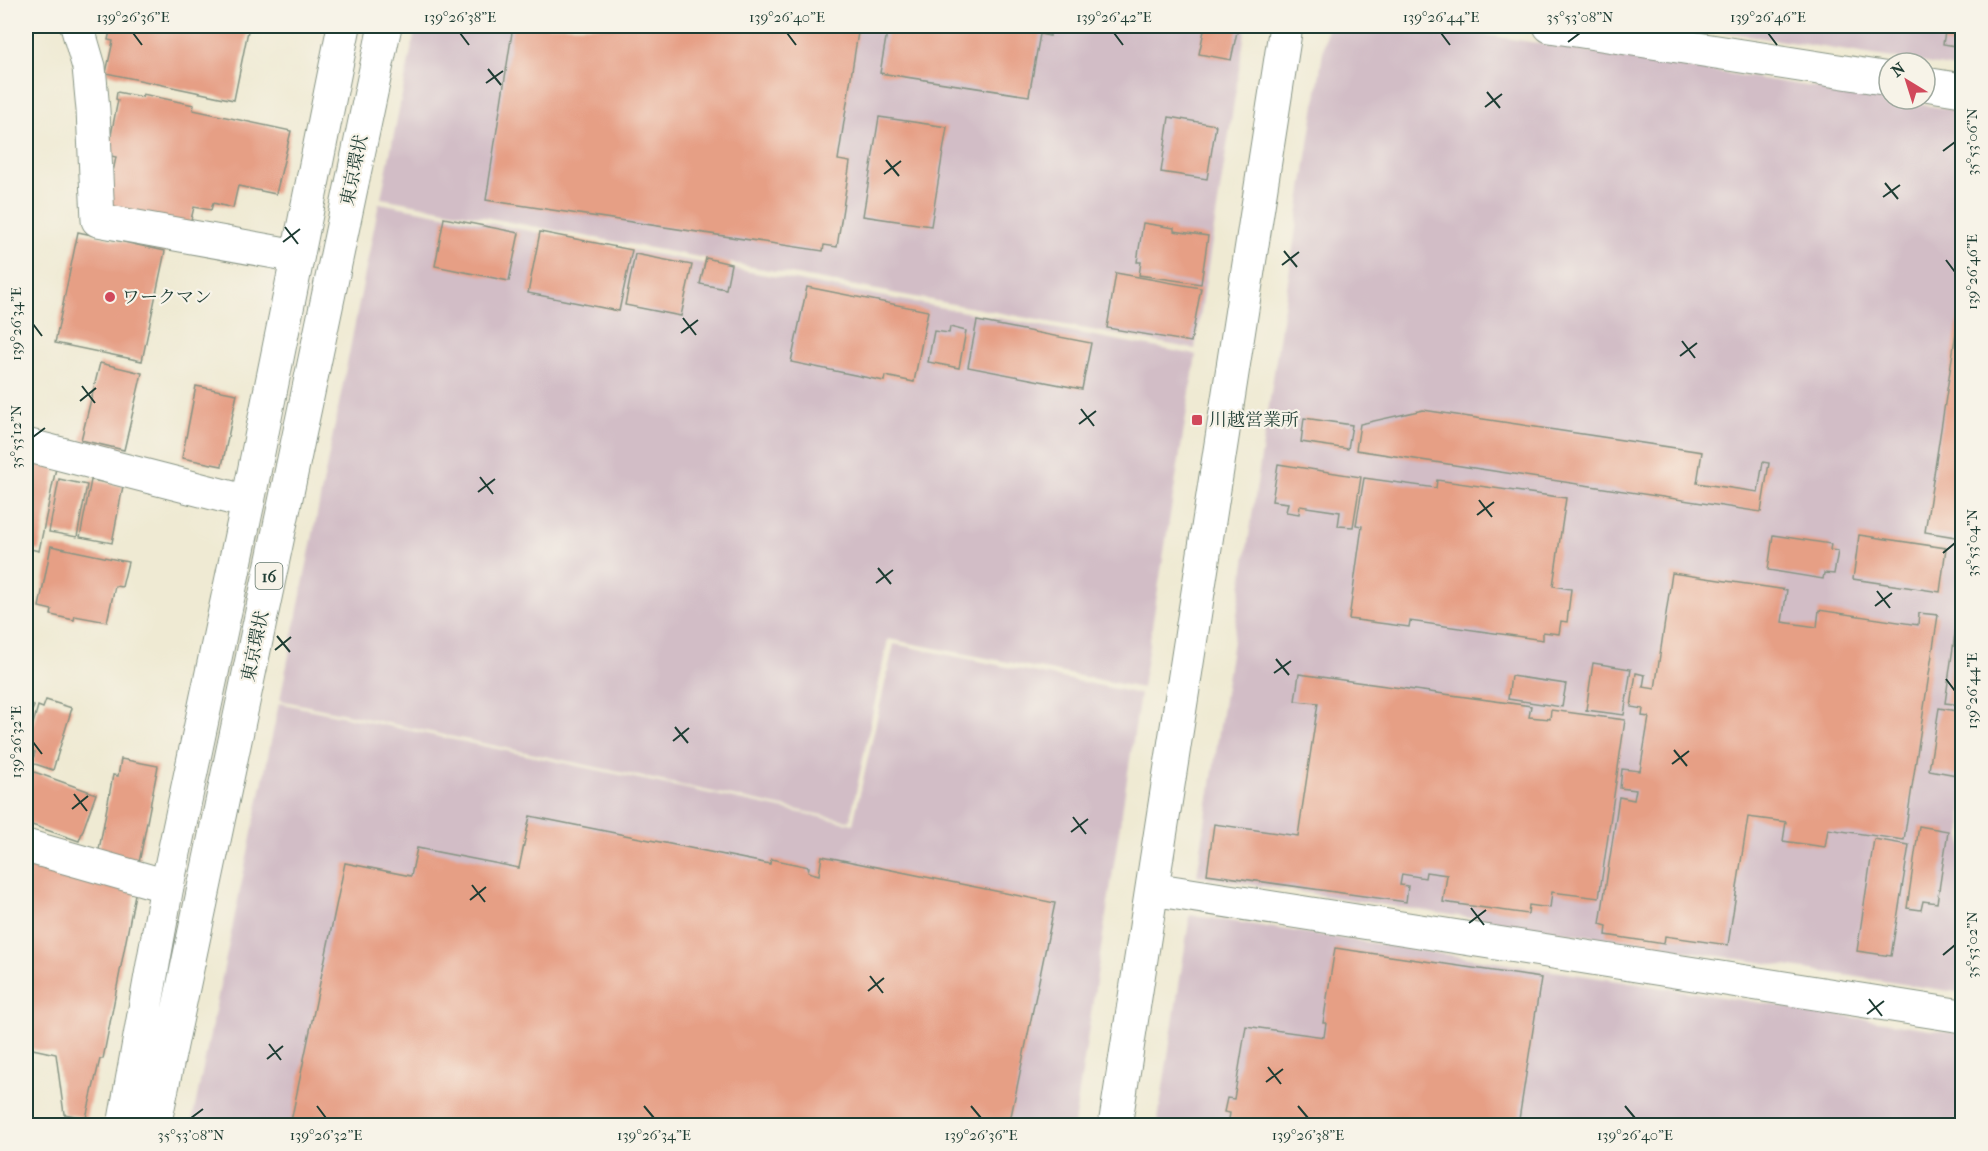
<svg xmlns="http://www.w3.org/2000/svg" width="1988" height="1151" font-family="'IM FELL French Canon','Noto Serif JP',serif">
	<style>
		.industrial { fill: #d2bdc6 }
		.building { fill: #e69f85 }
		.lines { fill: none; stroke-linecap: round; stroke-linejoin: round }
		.minor-casing { stroke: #879484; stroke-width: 35 }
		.highway-casing { stroke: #879484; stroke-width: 35 }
		.minor { stroke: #fff; stroke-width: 33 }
		.highway { stroke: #fff; stroke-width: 33 }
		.ticks { fill: none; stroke: #1f3d34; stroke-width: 2 }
		.poi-dot { fill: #d1495b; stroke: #f7f3e8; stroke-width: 2 }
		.labels { text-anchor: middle; stroke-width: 4.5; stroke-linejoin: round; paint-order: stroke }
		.shield { fill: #f7f3e8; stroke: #60746a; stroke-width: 1.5 }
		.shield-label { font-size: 16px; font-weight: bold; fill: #1f3d34 }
		.street-label { font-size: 18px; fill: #1f3d34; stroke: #f7f3e8 }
		.poi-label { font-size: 18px; fill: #1f3d34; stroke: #f7f3e8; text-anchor: start }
		.neatline { fill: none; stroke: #1f3d34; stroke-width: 2 }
		.ticks-label { font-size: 15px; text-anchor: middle; fill: #1f3d34 }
	</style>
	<rect width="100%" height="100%" fill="#f7f3e8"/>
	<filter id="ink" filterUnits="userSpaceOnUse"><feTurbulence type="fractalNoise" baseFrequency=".0167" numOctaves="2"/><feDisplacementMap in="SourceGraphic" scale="12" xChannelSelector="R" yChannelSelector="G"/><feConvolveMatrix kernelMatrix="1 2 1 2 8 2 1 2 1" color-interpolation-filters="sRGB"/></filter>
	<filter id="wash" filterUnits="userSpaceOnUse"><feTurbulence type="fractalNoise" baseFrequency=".008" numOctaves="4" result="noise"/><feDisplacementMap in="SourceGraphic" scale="24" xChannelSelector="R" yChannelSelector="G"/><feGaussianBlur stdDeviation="1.35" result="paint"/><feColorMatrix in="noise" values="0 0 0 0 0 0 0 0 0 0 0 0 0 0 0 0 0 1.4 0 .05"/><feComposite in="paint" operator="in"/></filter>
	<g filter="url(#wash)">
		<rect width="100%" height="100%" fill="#efead3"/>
		<path class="industrial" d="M416 26H1246L1195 349 381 198Z
			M1327 26H1431L1962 111V993L1197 876Z
			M1686 26H1962V69L1925 63Z
			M379 203 1196 355 1142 688 888 639 850 821 280 700Z
			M894 644 1140 694 1074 1125 191 1126 279 703 853 824Z
			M1190 915 1962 1034V1125L1157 1126Z"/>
		<g id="blocks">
			<path class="building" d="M111 26H249L234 100 106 73 113 41 108 40Z
				M513 26H859L838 160 850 162 837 247 824 245 823 251 486 200Z
				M888 26H1051L1050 36 1040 34 1029 96 880 73Z
				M1205 26 1238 27 1231 60 1199 54Z
				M1946 26H1962V47L1943 44Z
				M117 92 142 97 143 94 194 105 193 110 291 131 276 194 238 186 233 208 213 203 211 210 194 207 190 224 106 206 116 157 107 155 118 100 116 99Z
				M879 117 947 127 931 226 863 216Z
				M1169 117 1216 125 1207 179 1161 172Z
				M444 218 519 233 509 281 435 266Z
				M1143 223 1174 228V231L1208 236 1201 284 1139 275 1141 262H1137Z
				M78 232 165 251 142 361 55 343Z
				M540 232 632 250 619 311 528 293Z
				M635 254 692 265 681 316 625 305Z
				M706 258 731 264 726 289 700 284Z
				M1116 273 1201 288 1191 342 1107 328Z
				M807 287 928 311 914 382 885 376 884 381 791 362Z
				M1961 300H1962V538L1925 532Z
				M977 321 1091 343 1082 389 968 367Z
				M950 327 966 331 959 368 928 362 934 331 949 333Z
				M100 363 142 373 124 450 81 440Z
				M196 386 237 394 222 466 182 458Z
				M1423 410 1702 452 1697 483 1758 492 1763 462 1769 463 1761 512 1356 450 1360 424Z
				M1304 418 1352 425 1348 449 1301 442Z
				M26 462 56 468 39 551 26 548Z
				M1278 464 1361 477 1353 527 1338 526 1340 512 1300 506 1299 514 1286 512 1288 503 1272 501Z
				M1364 478 1436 488 1437 480 1566 498 1553 586 1571 589 1567 622 1561 621 1559 634 1543 632V640L1410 621 1409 627 1349 619 1362 526 1356 525Z
				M59 479 87 485 77 537 49 532Z
				M91 480 123 486 112 543 80 537Z
				M1773 535 1831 544 1830 550 1838 551 1834 574 1824 573 1823 579 1768 570Z
				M1859 535 1946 548 1940 592 1853 579Z
				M51 546 128 562 122 587 115 586 107 622 75 616 74 620 51 615 52 610 39 607Z
				M1672 573 1787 590 1782 622 1817 627 1819 610 1918 625 1919 613 1938 615 1904 840 1828 829 1825 847 1783 841 1786 822 1748 817 1728 945 1665 936 1664 944 1606 935 1607 926 1600 924 1619 797 1634 800 1636 790 1620 788 1622 769 1640 771 1649 717 1642 716 1643 709 1631 707 1636 673 1645 675 1643 687 1655 689Z
				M1961 592 1962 593V705L1945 703Z
				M1593 663 1631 669 1624 715 1586 710Z
				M1299 674 1531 706 1529 717 1550 719 1551 710 1625 720 1599 898 1552 892 1550 908 1529 905 1528 914 1443 902 1447 875 1426 872 1425 878 1402 874 1400 885 1408 886 1406 902 1207 874 1214 824 1298 836 1318 703 1295 701Z
				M1511 676 1566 684 1562 707 1508 699Z
				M46 700 72 708 53 770 32 763 35 752 26 749 38 706 43 708Z
				M26 702 34 706 26 725Z
				M1939 708 1962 712V776L1929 770Z
				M121 759 158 766 139 863 98 855 113 775 118 776Z
				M26 769 96 794 79 841 26 823Z
				M530 816 770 864 771 859 809 867 808 872 819 875 822 856 1055 903 1009 1126H290L345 863 411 876 417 848 519 868Z
				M1919 826 1948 831 1937 903 1923 901 1921 910 1907 908Z
				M1874 839 1909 845 1891 956 1857 951Z
				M26 861 136 889 103 1059H100L86 1118 64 1114 56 1054 28 1048 27 1054H26Z
				M1335 948 1541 978 1518 1126H1228L1230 1113 1224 1112 1227 1098 1234 1099 1246 1026 1324 1037 1326 1023H1323Z"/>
		</g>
	</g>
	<g filter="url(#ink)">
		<use href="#blocks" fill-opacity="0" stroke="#879484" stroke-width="1.5"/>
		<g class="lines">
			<defs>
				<path id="minor" d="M77 26 89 67 93 110 98 220 297 256
					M1550 26 1889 79
					M1925 84 1962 90
					M26 445 248 502
					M26 846 167 886
					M1152 889 1962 1016
					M1115 1126 1286 26"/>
				<path id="highway" d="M124 1126 167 886 248 502 344 26
					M154 1126 385 26"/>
			</defs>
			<use href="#minor" class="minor-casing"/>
			<use href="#highway" class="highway-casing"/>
			<use href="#minor" class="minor"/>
			<use href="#highway" class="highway"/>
		</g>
	</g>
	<path class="ticks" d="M133 33 142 45M460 33 469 45M787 33 796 45M1114 33 1123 45M1441 33 1450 45M1768 33 1777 45M1568 42 1580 33M488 69 501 85M486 83 503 71M1487 92 1500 108M1485 107 1502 94M1943 151 1955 142M886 160 899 176M884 174 901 161M1885 183 1898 199M1883 197 1900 185M285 227 298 244M283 242 300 229M1284 251 1297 267M1946 260 1955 272M1282 265 1299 252M683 318 696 335M33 324 42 336M681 333 698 320M1682 341 1695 358M1680 356 1697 343M82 386 95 403M80 401 96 388M1081 409 1094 426M1079 424 1096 411M33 437 45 428M480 477 493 494M478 492 495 479M1479 500 1492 517M1477 515 1494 502M1943 553 1955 543M878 568 891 584M876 583 893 570M1877 591 1890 608M1875 606 1892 593M277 636 290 652M275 650 291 637M1276 659 1289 675M1274 673 1291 661M1946 679 1955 691M675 727 688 743M673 741 689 728M33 742 42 754M1674 750 1687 766M1672 764 1689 751M74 794 87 811M72 809 88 796M1073 817 1086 834M1071 832 1088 819M472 885 485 902M470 900 486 887M1471 908 1484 925M1469 923 1486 910M1943 955 1955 945M870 976 883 993M868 991 884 978M1869 999 1882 1016M1867 1014 1884 1001M269 1044 281 1060M267 1059 283 1046M1268 1067 1281 1084M1266 1082 1283 1069M317 1106 326 1118M644 1106 654 1118M971 1106 981 1118M1298 1106 1308 1118M1625 1106 1635 1118M191 1118 203 1109"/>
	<g class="poi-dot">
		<circle cx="110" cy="297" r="6"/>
		<rect x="1191" y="414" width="12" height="12" rx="3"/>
	</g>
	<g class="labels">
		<rect class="shield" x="255.5" y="563" width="27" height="26" rx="4.5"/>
		<g class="shield-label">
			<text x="269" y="582">16</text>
		</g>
		<g class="street-label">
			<text transform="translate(354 170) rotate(-78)" y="6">東京環状</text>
			<text transform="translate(255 646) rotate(-78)" y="6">東京環状</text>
		</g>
		<g class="poi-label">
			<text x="122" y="303">ワークマン</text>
			<text x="1209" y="426">川越営業所</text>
		</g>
	</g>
	<rect width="1988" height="1151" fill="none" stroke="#f7f3e8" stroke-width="66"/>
	<g transform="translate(1907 81) rotate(322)"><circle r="28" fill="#f7f3e8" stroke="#a1aaa0" stroke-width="1.5"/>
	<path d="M0-4.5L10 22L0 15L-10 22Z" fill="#d1495b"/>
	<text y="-9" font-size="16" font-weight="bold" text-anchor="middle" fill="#1f3d34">N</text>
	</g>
	<rect x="33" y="33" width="1922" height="1085" class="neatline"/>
	<g class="ticks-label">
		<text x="133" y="22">139°26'36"E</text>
		<text x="460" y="22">139°26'38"E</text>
		<text x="787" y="22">139°26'40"E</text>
		<text x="1114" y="22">139°26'42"E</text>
		<text x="1441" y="22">139°26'44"E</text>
		<text x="1580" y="22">35°53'08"N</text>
		<text x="1768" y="22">139°26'46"E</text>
		<text transform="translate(1972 142) rotate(-90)" y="5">35°53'06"N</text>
		<text transform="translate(1972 272) rotate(-90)" y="5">139°26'46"E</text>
		<text transform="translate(16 324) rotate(-90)" y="5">139°26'34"E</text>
		<text transform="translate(16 437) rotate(-90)" y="5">35°53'12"N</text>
		<text transform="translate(1972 543) rotate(-90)" y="5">35°53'04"N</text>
		<text transform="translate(1972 691) rotate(-90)" y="5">139°26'44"E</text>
		<text transform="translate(16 742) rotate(-90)" y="5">139°26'32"E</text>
		<text transform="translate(1972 945) rotate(-90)" y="5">35°53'02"N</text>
		<text x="191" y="1140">35°53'08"N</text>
		<text x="326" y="1140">139°26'32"E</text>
		<text x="654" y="1140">139°26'34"E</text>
		<text x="981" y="1140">139°26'36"E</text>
		<text x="1308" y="1140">139°26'38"E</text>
		<text x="1635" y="1140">139°26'40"E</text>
	</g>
</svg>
